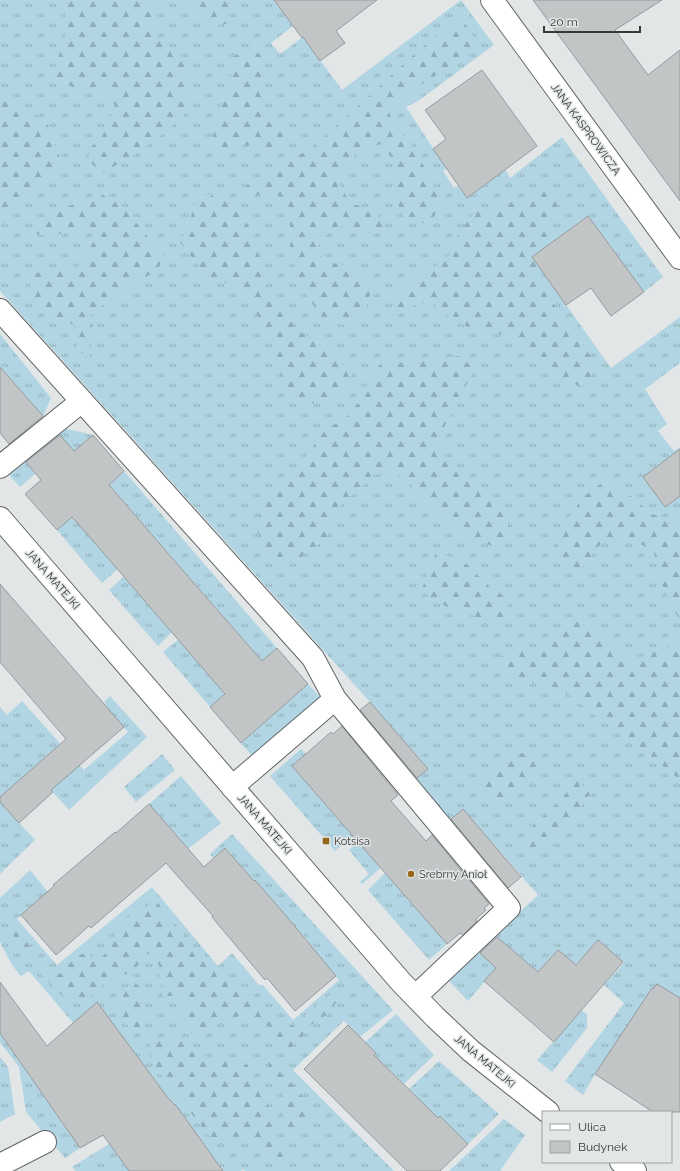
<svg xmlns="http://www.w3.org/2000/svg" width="680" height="1171" font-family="Raleway,sans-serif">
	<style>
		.grass { fill: url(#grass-tufts) }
		.forest { fill: url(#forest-firs) }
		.building { fill: #c1c5c6; stroke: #979a9c }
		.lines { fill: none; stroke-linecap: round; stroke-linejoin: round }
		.minor-casing { stroke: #626566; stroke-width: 24 }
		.minor { stroke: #fff; stroke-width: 22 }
		.poi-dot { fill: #976618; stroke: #e2e6e7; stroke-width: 1.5 }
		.labels { text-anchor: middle; stroke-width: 3; stroke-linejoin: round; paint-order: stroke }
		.street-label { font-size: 11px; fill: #373939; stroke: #e2e6e7 }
		.poi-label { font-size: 11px; fill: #373939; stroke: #e2e6e7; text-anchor: start }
	</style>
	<defs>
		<pattern id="grass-tufts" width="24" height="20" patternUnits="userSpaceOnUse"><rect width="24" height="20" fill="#b1d5e2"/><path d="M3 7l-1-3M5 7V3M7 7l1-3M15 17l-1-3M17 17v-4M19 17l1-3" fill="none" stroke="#91aeb8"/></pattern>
		<pattern id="forest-firs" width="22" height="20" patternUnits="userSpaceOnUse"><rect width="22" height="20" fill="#b1d5e2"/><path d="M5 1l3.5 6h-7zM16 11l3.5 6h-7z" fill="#91aeb8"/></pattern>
	</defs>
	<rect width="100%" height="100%" fill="#e2e6e7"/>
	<path class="grass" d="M0 0H275V1L293 26 271 43 280 54 303 37 342 90 461 0 494 45 418 101 406 107 446 168 443 171 454 188 458 186 465 196 505 169 510 178 562 137 663 277 644 292 588 216 569 229 576 239 552 285 611 368 680 317V363L645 389 667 424 658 431 674 451 680 447V1027L595 1074 583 1095 565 1081 624 1003 604 985 624 963 598 940 578 962 575 964 558 950 538 972 512 950 468 1001 447 979 538 895 463 809 448 821 413 782 428 769 370 702 0 291Z
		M0 334 51 398 43 416 0 367Z
		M60 427 93 435 66 458 60 452 20 487 7 473Z
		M124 471 277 648 262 661 109 485Z
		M72 517 118 569 102 583 57 530Z
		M124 576 172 632 158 646 109 590Z
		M179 639 225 694 210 707 163 652Z
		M308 684 320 697 317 709 258 763 241 743Z
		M110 696 147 737 69 810 32 769 0 797V707L7 715 22 701 84 770 128 732 105 706 106 704 104 702Z
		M301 749 306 754 293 766 353 836 335 851 270 776Z
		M162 754 175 770 136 802 124 787Z
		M181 776 221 823 188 849 149 804Z
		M0 802 35 840 0 874Z
		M371 830 406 846 362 884 360 882 369 874 349 850Z
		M232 834 393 1010 360 1037 344 1021 293 1070 394 1171H245L243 1169 241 1171H223L97 1003 73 1023 29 971 21 976 12 965 0 942V898L30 870 48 892 17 919 57 965 152 887 218 966 232 953 259 985H263L293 1020 339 980 308 943 309 942 255 880 254 881 226 848 213 858 210 854Z
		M385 873 447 944 429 960 368 890Z
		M581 1010 587 1014V1028L552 1072 537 1060Z
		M396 1014 434 1055 404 1084 374 1055 376 1053 365 1042Z
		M0 1033 15 1055 28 1065 26 1071 80 1148 65 1158 26 1112 19 1067 0 1042Z
		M0 1057 8 1067 15 1114 0 1122Z
		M439 1061 499 1114 468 1144 440 1116 438 1118 409 1089Z
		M504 1119 525 1135 500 1171H449Z
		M109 1144 130 1171H76L72 1167Z"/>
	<path class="forest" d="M65 0H153L152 33 168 45 188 66 190 92 184 115 164 133 140 151 103 173 88 161 90 148 102 137 115 106 104 90 86 93 52 78 65 36Z
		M179 0H232L226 24 211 26Z
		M456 21 464 22 476 40 460 60 417 87 389 112 393 122 417 153 443 203 429 224 405 220 393 194 394 162 382 144 359 150 342 171 339 183 350 203 376 211 384 228 363 234 341 226 322 233 317 252 327 262 351 266 373 284 367 306 347 326 322 317 300 286 290 255 291 237 289 207 282 197 267 192 246 198 240 190 316 145 420 49Z
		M250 46 265 60V120L298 136 271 148 244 145 223 152 216 149 213 136 219 110 229 85 234 57Z
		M11 97 48 125 61 161 51 181 23 190 9 217 0 227V99Z
		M560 187 563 200 549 221V238L539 280 562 318 584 345 596 367 582 388 561 377 530 358 505 335 473 330 446 315 429 300 392 315 396 295 407 284 447 259 459 233 476 210 499 207 532 194Z
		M101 194 122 206 165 257 156 272 134 282 91 314 93 332 89 358 77 349 76 326 61 319 33 309 30 275 46 270 75 272 99 233 88 225 49 237 30 232 58 210Z
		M208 194 235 206 254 234 261 268 270 297 298 330 334 354 352 375 334 400 304 405 283 381 268 330 237 286 208 278 180 242 189 224 194 206Z
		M459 356 475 369 451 413 439 438 448 465 500 509 514 534 499 549 468 536 439 515 408 481 391 471 374 475 341 505 327 537 294 562H288L268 552 256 529 262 501 284 485 327 428 345 419 362 398 372 374 383 361 397 363Z
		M607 479 632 497 652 514 680 523V619H679L661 583 654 552 626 535 602 542 582 568 562 566 556 545 565 525 583 497Z
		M436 552 465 562 487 585 510 600 502 619 491 622 447 607 421 591Z
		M579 621 631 661 680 641V780L618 729 597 717 565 692 537 683 507 679 494 665 510 647 542 648 556 629Z
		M523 753 543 761 532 783 495 802 480 794 483 780 498 766Z
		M577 778 590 794 573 818 554 836 552 848 534 856 525 841 535 824 558 804Z
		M158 903 169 919 211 968 232 978 253 995 270 1015 274 1028 242 1015 191 1033 179 1019 189 1006 179 996H162L159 965 150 953 145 955 134 971 118 977 101 987 89 997 79 999H66C44 977 22 960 12 930H18C30 941 32 962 48 971 51 973 56 973 60 974 68 965 76 954 89 952L92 961C108 960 115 937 118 924L129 915 140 913 149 905Z
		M135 983 140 987 143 1011 141 1030C133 1028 125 1026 120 1018L123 991 130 985Z
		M334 993 337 1001 330 1012 311 1025 301 1038 291 1048 275 1045 276 1034 298 1022 325 997Z
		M161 1038 180 1039 186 1046 201 1055 247 1065 272 1113 271 1131 273 1138 289 1147 293 1160 282 1166 266 1151 251 1138 227 1136 212 1140 153 1064 148 1050 153 1040Z
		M268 1062C285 1076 306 1094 311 1116L305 1126 289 1127 281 1124C283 1113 286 1100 281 1090 273 1077 267 1080 268 1062Z"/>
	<path class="building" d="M274 0H377L336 31 345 43 320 61 303 37 302 38Z
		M533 0H662L615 30 648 75 680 50V201Z
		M482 70 537 146 467 198 433 149 446 139 425 110Z
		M588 216 644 292 611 316 591 288 566 305 532 257Z
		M0 367 43 416 9 444 0 433Z
		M60 435 74 451 93 435 124 471 109 485 185 573 262 661 277 648 308 684 241 743 210 707 225 694 94 542 72 517 57 530 25 494 41 480 26 462Z
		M680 449V496L665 507 643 477Z
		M0 584 124 727 51 790 53 792 19 823 0 802V797L66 739 0 662Z
		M370 702 428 769 417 778 360 710Z
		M342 726 398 795 391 801 426 841 432 835 489 904 484 908 486 910 476 919 477 921 463 935 460 933 447 944 292 766 331 732 333 734Z
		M149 804 204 867 225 848 254 881 255 880 282 911 336 976 295 1011 267 978 265 980 238 948 212 917 213 916 166 863 91 928 89 926 56 955 21 915 54 886 53 885 115 832 116 833Z
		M463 809 521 877 508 888 451 819Z
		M497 937 538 972 558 950 576 965 598 940 623 962 554 1042 484 981 496 968 480 953Z
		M0 982 47 1046 97 1002 168 1098 178 1108 223 1171H129L103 1135 80 1148 0 1033Z
		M657 984 680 998V1112H653L595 1074 652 988 653 989Z
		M348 1025 376 1053 374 1055 438 1118 440 1116 468 1144 440 1171H407L304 1069Z"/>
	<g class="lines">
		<defs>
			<path id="minor" d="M492 0 680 258
				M0 310 313 658 335 699 509 908 416 996
				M0 467 82 401
				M0 518 401 982 435 1017 471 1051 548 1112
				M232 787 335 699
				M621 1162 635 1171
				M0 1165 45 1142"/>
		</defs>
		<use href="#minor" class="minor-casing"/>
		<use href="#minor" class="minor"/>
	</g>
	<g class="poi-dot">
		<rect x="322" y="837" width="8" height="8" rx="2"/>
		<circle cx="411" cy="874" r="4"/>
	</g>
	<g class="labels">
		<g class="street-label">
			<text transform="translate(586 129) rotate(54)" y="4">JANA KASPROWICZA</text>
			<text transform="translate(53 579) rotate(49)" y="4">JANA MATEJKI</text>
			<text transform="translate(265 824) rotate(49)" y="4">JANA MATEJKI</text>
			<text transform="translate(485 1061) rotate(40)" y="4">JANA MATEJKI</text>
		</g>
		<g class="poi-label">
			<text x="334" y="845">Kotsisa</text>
			<text x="419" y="878">Srebrny Anioł</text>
		</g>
	</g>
	<rect x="542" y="1111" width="130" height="52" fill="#e2e6e7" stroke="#9ea1a1"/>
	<rect x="550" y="1124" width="20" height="6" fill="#ffffff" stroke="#9ea1a1"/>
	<text x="578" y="1131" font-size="12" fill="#373939">Ulica</text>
	<rect x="550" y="1141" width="20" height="12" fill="#c1c5c6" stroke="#9ea1a1"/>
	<text x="578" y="1151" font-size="12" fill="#373939">Budynek</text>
	<path d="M544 26v6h96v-6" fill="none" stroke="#373939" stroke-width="2"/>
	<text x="550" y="26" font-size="12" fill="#373939" stroke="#e2e6e7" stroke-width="3" paint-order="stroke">20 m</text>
</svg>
